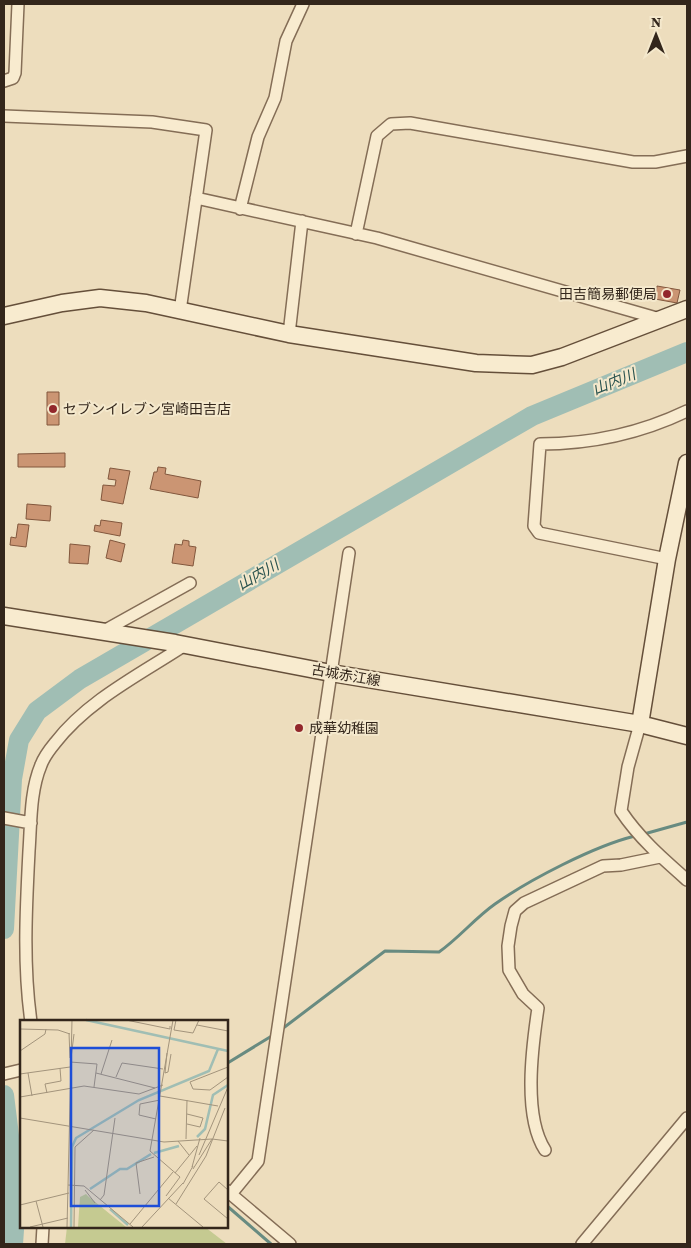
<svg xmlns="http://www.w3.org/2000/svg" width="691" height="1248" font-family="'Source Serif 4','Noto Sans JP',serif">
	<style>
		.green { fill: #c5ca91 }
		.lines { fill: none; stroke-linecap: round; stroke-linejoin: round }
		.stream { stroke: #688b81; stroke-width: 3 }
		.river { stroke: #a0beb4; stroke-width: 20 }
		.building { fill: #cb9573; stroke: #82573d }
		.street-casing { stroke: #846d56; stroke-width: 14 }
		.secondary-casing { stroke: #654f3a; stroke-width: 19 }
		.street { stroke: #f8ebcf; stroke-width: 11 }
		.secondary { stroke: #f8ebcf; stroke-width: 16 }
		.poi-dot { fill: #92272b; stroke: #f4e8cc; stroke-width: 2 }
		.labels { text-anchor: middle; stroke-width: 4; stroke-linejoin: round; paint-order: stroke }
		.poi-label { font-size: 14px; fill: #33261b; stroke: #f4e8cc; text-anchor: start }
		.street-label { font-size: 14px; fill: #33261b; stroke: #f4e8cc }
		.water-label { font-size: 15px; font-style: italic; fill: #2a534f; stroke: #f4e8cc }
		.inset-river { fill: none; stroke: #a0beb4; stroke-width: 2.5 }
		.inset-road { fill: none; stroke: #a3947c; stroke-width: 1 }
		.view { fill: #1d4ed8; fill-opacity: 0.15; stroke: #1d4ed8; stroke-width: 2.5 }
		.inset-edge { fill: none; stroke: #33261b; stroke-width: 2.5 }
	</style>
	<rect width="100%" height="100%" fill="#edddbd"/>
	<path class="green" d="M67 1227H205L227 1244H65Z"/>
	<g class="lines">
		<path class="stream" d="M644 834 687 822
			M282 1029 385 951 439 952C459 938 475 918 495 904 529 880 594 846 635 836
			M226 1064 275 1034
			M226 1205 271 1244"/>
		<path class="river" d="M4 929 12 779 19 740 37 711 80 679 532 416 687 352
			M4 1095C10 1145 18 1194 13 1244"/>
	</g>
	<path class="building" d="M657 286 680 290 677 303 655 299Z
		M47 392H59V425H47Z
		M65 453V467H18V454Z
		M158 467 166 468 165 474 201 481 198 498 150 489 154 472H157Z
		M110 468 130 471 123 504 101 500 103 485 115 486 116 480 108 479Z
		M27 504 51 506 50 521 26 519Z
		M101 520 122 523 120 536 94 531 95 525 100 526Z
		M18 524 29 525 26 547 10 545 11 537 16 538Z
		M110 540 125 544 121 562 106 558Z
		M183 540 189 541V546L196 547 193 566 172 563 175 544 182 545Z
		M70 544 90 546 88 564 69 563Z"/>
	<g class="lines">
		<defs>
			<path id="street" d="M4 81 13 78 15 73 18 4
				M4 116 152 122 206 130 180 311
				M196 198 377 238 660 319
				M240 209 258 137 275 98 286 41 303 4
				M356 234 377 136 391 124 410 123 633 162H655L687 156
				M289 334 302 221
				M667 559 539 533 534 526 540 444C591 444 641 433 687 411
				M102 632 190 583
				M640 724 628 767 621 811C639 838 662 858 687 880
				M4 818 31 823
				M31 1022C23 965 26 909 29 851 31 823 30 791 41 765 44 757 50 749 55 743 88 700 141 674 185 645
				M4 1074 21 1070
				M545 1150C523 1116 532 1048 538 1008L523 994 509 970 508 946 511 926 515 911 524 903 603 866 621 865 660 857
				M226 1190 290 1244
				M231 1194 258 1161 349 553
				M42 1244 43 1227
				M582 1244 687 1118"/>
			<path id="secondary" d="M4 316 62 303 100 298 146 303 289 334 476 363 532 365 562 357 687 309
				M4 616 175 643 331 673 640 724 687 736
				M640 724 667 559 687 463"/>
		</defs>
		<use href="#street" class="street-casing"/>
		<use href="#secondary" class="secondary-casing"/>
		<use href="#street" class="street"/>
		<use href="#secondary" class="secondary"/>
	</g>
	<g class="poi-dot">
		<circle cx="667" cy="294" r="5"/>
		<circle cx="53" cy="409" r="5"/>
		<circle cx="299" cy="728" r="5"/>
	</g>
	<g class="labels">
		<g class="poi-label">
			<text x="657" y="299" text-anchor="end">田吉簡易郵便局</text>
			<text x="63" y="414">セブンイレブン宮崎田吉店</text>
			<text x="309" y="733">成華幼稚園</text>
		</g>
		<g class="street-label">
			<text transform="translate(346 675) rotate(10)" y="5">古城赤江線</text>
		</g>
		<g class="water-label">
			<text transform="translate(614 382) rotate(-22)" y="5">山内川</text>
			<text transform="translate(258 575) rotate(-30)" y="5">山内川</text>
		</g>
	</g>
	<g transform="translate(20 1020)">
		<rect width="208" height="208" fill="#edddbd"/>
		<path d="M66 174 69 177 106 207H58L60 177Z" fill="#c5ca91"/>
		<path class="inset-river" d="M66 0 208 31M177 117 185 109 193 75 208 65M134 133 159 126M70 169 100 149H107L131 134M90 189 108 205M51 207 52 127 56 118 119 80 189 51 198 29"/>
		<path class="inset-road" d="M106 0 150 9V6M156 0 154 10 173 13 179 0M177 5 208 11M0 9 38 10 50 14M49 13 50 38M0 31 25 14 26 9M147 33 145 53 148 52 151 34M51 38 54 14M50 42 77 44 74 67M208 47 170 62 173 69 190 70 208 57M8 53 12 76M76 53 135 68M0 54 50 47M81 54 92 20M96 57 102 43 143 49M27 73 25 64 41 61 40 48M140 76 198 86M0 77 64 66 119 74 143 65M167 94 183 98 180 107 167 104M0 98 144 122 192 119 173 149M136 99 119 95 120 84 140 80M166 119 167 80M192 119 208 121M158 121 169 135M179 135 208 67M172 147 180 118M155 153 177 126M163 164 173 146M48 165 64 166 113 207M65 170 75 183M208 170 199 162 184 179 208 199M120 174 116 143 134 137M146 176 160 157 130 131 153 0M148 178 183 207M80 180 84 175 95 98M16 181 23 207M156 184 186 136 205 88M0 185 49 173M110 204 153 152M10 207 48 198M47 207 52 0M54 207 55 127 74 110M122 207 163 163"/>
		<path class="view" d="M51 28H139V186H51Z"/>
		<rect width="208" height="208" class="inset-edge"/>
	</g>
	<rect width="691" height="1248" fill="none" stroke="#33261b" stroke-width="10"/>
	<g transform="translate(656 35)" stroke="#f4e8cc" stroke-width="4" paint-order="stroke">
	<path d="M0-4L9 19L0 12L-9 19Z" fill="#33261b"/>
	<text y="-8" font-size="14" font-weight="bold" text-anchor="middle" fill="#33261b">N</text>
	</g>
</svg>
